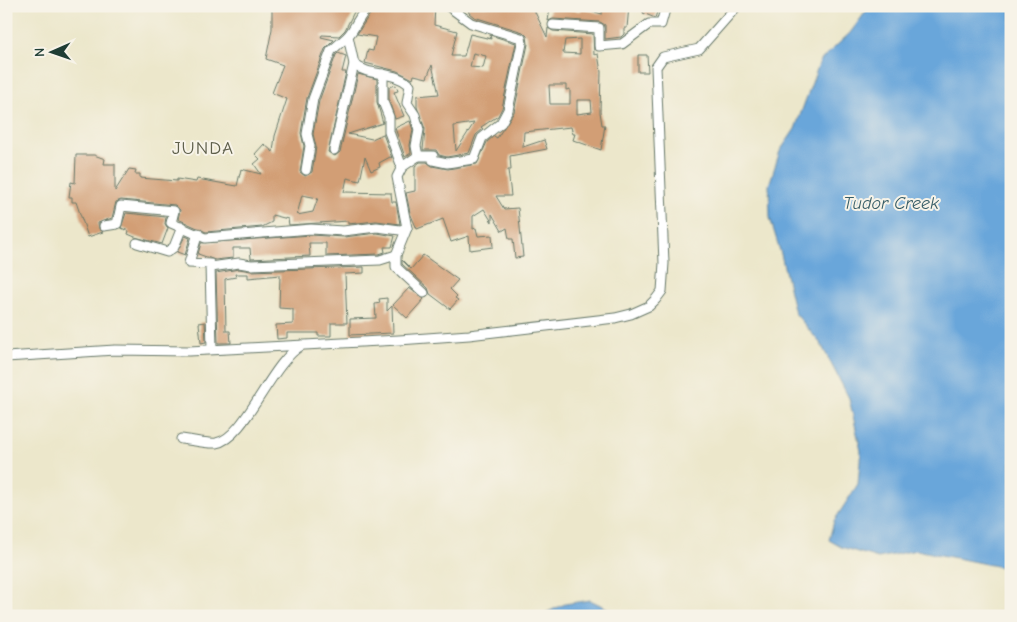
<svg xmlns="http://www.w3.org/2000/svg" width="1017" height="622" font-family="'Comic Neue',sans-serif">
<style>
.water{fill:#69a6da;stroke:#447287}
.building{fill:#d29e75;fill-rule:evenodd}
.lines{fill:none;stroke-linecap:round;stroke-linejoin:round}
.minor-casing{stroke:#677869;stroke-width:11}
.minor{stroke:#fff;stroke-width:9}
.labels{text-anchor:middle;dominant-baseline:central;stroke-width:4;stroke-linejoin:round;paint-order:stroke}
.water-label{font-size:18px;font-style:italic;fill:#355c66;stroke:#f7f3e8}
.quarter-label{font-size:19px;letter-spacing:1px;fill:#5e5f4b;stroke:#f7f3e8}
</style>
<rect width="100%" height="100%" fill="#f7f3e8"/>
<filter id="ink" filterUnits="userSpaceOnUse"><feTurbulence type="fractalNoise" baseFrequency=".02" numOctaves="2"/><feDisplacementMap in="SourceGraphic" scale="10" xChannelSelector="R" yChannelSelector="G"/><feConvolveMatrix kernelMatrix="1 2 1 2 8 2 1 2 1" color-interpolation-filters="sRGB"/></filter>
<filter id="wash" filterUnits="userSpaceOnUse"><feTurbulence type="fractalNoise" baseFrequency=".0096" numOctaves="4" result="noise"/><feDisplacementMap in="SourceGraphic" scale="20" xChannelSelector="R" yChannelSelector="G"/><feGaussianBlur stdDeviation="1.12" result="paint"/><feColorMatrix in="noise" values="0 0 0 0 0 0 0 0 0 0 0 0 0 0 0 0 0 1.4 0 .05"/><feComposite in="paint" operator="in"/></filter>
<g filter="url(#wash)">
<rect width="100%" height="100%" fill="#ece7cb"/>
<g class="water">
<path d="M 870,6 L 1011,6 L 1011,569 L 916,550 L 878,558 L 841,547 L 829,540 L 834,521 L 858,484 L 861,451 L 849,398 L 821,344 L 795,313 L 781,254 L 770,218 L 769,185 L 780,151 L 795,129 L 820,61 L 850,33 Z"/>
<path d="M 590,600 L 623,616 L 539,616 L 565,604 Z"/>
</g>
<g id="blocks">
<g class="building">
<path d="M 272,6 L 357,6 L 345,30 L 339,36 L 322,35 L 321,37 L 334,40 L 325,49 L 307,98 L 301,133 L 304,146 L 300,172 L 305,176 L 312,172 L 316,147 L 313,134 L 319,101 L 336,55 L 338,53 L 346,56 L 342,72 L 346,72 L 328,152 L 335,156 L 340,152 L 358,74 L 377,79 L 377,102 L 383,123 L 348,134 L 372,139 L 383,134 L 392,158 L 390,157 L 379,163 L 380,167 L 371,171 L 365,157 L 360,181 L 347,178 L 344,192 L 391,193 L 392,202 L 396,202 L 400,224 L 376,221 L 348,224 L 348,221 L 289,225 L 288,219 L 272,215 L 272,222 L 262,227 L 206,232 L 178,219 L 180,210 L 175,205 L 121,200 L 116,202 L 112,218 L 98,223 L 99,229 L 103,232 L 88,237 L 76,202 L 72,202 L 72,197 L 69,197 L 71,182 L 75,183 L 76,155 L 94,155 L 105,159 L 104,164 L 115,164 L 115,191 L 129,169 L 136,170 L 135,174 L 140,174 L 140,178 L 177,181 L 177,179 L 196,182 L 197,179 L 237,186 L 241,169 L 261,174 L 254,164 L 260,159 L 255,154 L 264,144 L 273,152 L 275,136 L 287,99 L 272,93 L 283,65 L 266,59 L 272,29 ZM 302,195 L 318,198 L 313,212 L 297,215 Z"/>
<path d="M 380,6 L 435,6 L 434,25 L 457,31 L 451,56 L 464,56 L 470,34 L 491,39 L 490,35 L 516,43 L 502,108 L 498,116 L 481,127 L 483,129 L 476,135 L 469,153 L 447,157 L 439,155 L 436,150 L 423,150 L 425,129 L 417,107 L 417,96 L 439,94 L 432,65 L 427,78 L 414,75 L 413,79 L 397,71 L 365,63 L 368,50 L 373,51 L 376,37 L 357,34 L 368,17 L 374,10 L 380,10 ZM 473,53 L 486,56 L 483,68 L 470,67 ZM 474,123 L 456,151 L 454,126 Z"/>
<path d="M 468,6 L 532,6 L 547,37 L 548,28 L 553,31 L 593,34 L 594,55 L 598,54 L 601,72 L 600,112 L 602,125 L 605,125 L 601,150 L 573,140 L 575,134 L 573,134 L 571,127 L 524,132 L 523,147 L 544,140 L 547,149 L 510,156 L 511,170 L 508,170 L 511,196 L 496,196 L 504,209 L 518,208 L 523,257 L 515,258 L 513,239 L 509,239 L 507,228 L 502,231 L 492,214 L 492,222 L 484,209 L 473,216 L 473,229 L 476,228 L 478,236 L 492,235 L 493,247 L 470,250 L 469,236 L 451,242 L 443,219 L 417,229 L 410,213 L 406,193 L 415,191 L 415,166 L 420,162 L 427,162 L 432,166 L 448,169 L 477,164 L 487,142 L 494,136 L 497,138 L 514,112 L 528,44 L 527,36 L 523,32 L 474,17 L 469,13 ZM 580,39 L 580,54 L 563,53 L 565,40 ZM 549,85 L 566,85 L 566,90 L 570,89 L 570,104 L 550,104 ZM 577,100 L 591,100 L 592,112 L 577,114 Z"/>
<path d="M 603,6 L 629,6 L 627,28 L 624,28 L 624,34 L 621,37 L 605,39 L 605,25 L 600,22 L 553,19 L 548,21 L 550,8 L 581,11 L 581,8 L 602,14 Z"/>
<path d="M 645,6 L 659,6 L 655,18 L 643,13 Z"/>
<path d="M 638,55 L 647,55 L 648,72 L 638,72 Z"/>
<path d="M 396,85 L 398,91 L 394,92 L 404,116 L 395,119 L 389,101 L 389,87 Z"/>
<path d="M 410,121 L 413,130 L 410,145 L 411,153 L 405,157 L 395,128 Z"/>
<path d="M 126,213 L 166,217 L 165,224 L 168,228 L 162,244 L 135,237 L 128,234 L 129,231 L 121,228 Z"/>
<path d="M 377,233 L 395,236 L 392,247 L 384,247 L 385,252 L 379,254 L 326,256 L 326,243 L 309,243 L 310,256 L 251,259 L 250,248 L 233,248 L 233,258 L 215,260 L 198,254 L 201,243 L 311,235 L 344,237 Z"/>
<path d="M 185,236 L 190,238 L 185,255 L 177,252 Z"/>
<path d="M 423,255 L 458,280 L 450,289 L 457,296 L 455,298 L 458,300 L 450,309 L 430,294 L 428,288 L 402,264 L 402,260 L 411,269 Z"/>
<path d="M 364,267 L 364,273 L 345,274 L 347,323 L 331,323 L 331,336 L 318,336 L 318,333 L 287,333 L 287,338 L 277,339 L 276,325 L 293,324 L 293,309 L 279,308 L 280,275 L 248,278 L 248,274 L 235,274 L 236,277 L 225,279 L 226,331 L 230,331 L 231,343 L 218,343 L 216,273 L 239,269 L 251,271 Z"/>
<path d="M 409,288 L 424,299 L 407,318 L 393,305 Z"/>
<path d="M 387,298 L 387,311 L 392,306 L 393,333 L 350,335 L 350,319 L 376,318 L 375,304 L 380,303 L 379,299 Z"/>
<path d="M 205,322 L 206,342 L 201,343 L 199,323 Z"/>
</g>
</g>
</g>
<g filter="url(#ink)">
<use href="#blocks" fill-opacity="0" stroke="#677869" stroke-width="1"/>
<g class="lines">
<defs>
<g id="minor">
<path d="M 553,25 L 599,28 L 599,46 L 622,44 L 649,24 L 661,24 L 666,6"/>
<path d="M 354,64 C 370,78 391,69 410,85 L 407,103 L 415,115 L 419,130 L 416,146 L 418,156 L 402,167 L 397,177 L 407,228 L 396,255 L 396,267 L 424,293"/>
<path d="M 383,74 L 383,102 L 389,117 L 389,132 L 402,167"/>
<path d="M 334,150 L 354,64 L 348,36 C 357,26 359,14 370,6"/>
<path d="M 418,156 L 433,156 L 433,160 L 447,163 L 474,159 L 482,138 L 501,123 L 508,110 L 522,43 L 521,38 L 471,23 L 448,6"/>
<path d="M 306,170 L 310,146 L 307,134 L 313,99 L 331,51 L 348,36"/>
<path d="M 104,226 L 117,224 L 121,206 L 174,211 L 171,223 L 205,238 L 311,229 L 343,231 L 377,227 L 400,230 L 407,228"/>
<path d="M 198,233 L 189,263 L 210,264 L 212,349"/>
<path d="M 137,243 L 167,252 L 174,247 L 182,227"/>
<path d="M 211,267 L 239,263 L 251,265 L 380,260 L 396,255"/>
<path d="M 6,357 L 115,350 L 189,351 L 399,340 L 469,335 L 615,318 L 631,314 L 649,306 L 656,299 L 662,291 L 664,263 L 656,67 L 663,57 L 699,49 L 737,6"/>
<path d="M 181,439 C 192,440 206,444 216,443 C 245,439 271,362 302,345"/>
</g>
</defs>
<use href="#minor" class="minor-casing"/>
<use href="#minor" class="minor"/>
</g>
</g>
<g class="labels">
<g class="water-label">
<text x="891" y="203">Tudor Creek</text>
</g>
<g class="quarter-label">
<text x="203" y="148">JUNDA</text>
</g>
</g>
<rect width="1017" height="622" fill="none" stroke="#f7f3e8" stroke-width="25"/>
<g transform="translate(52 52) rotate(268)" stroke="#f7f3e8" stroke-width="4" paint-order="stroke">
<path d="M0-4L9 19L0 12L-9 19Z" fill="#1f3d34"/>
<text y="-8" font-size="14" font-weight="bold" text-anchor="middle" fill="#1f3d34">N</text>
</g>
</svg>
